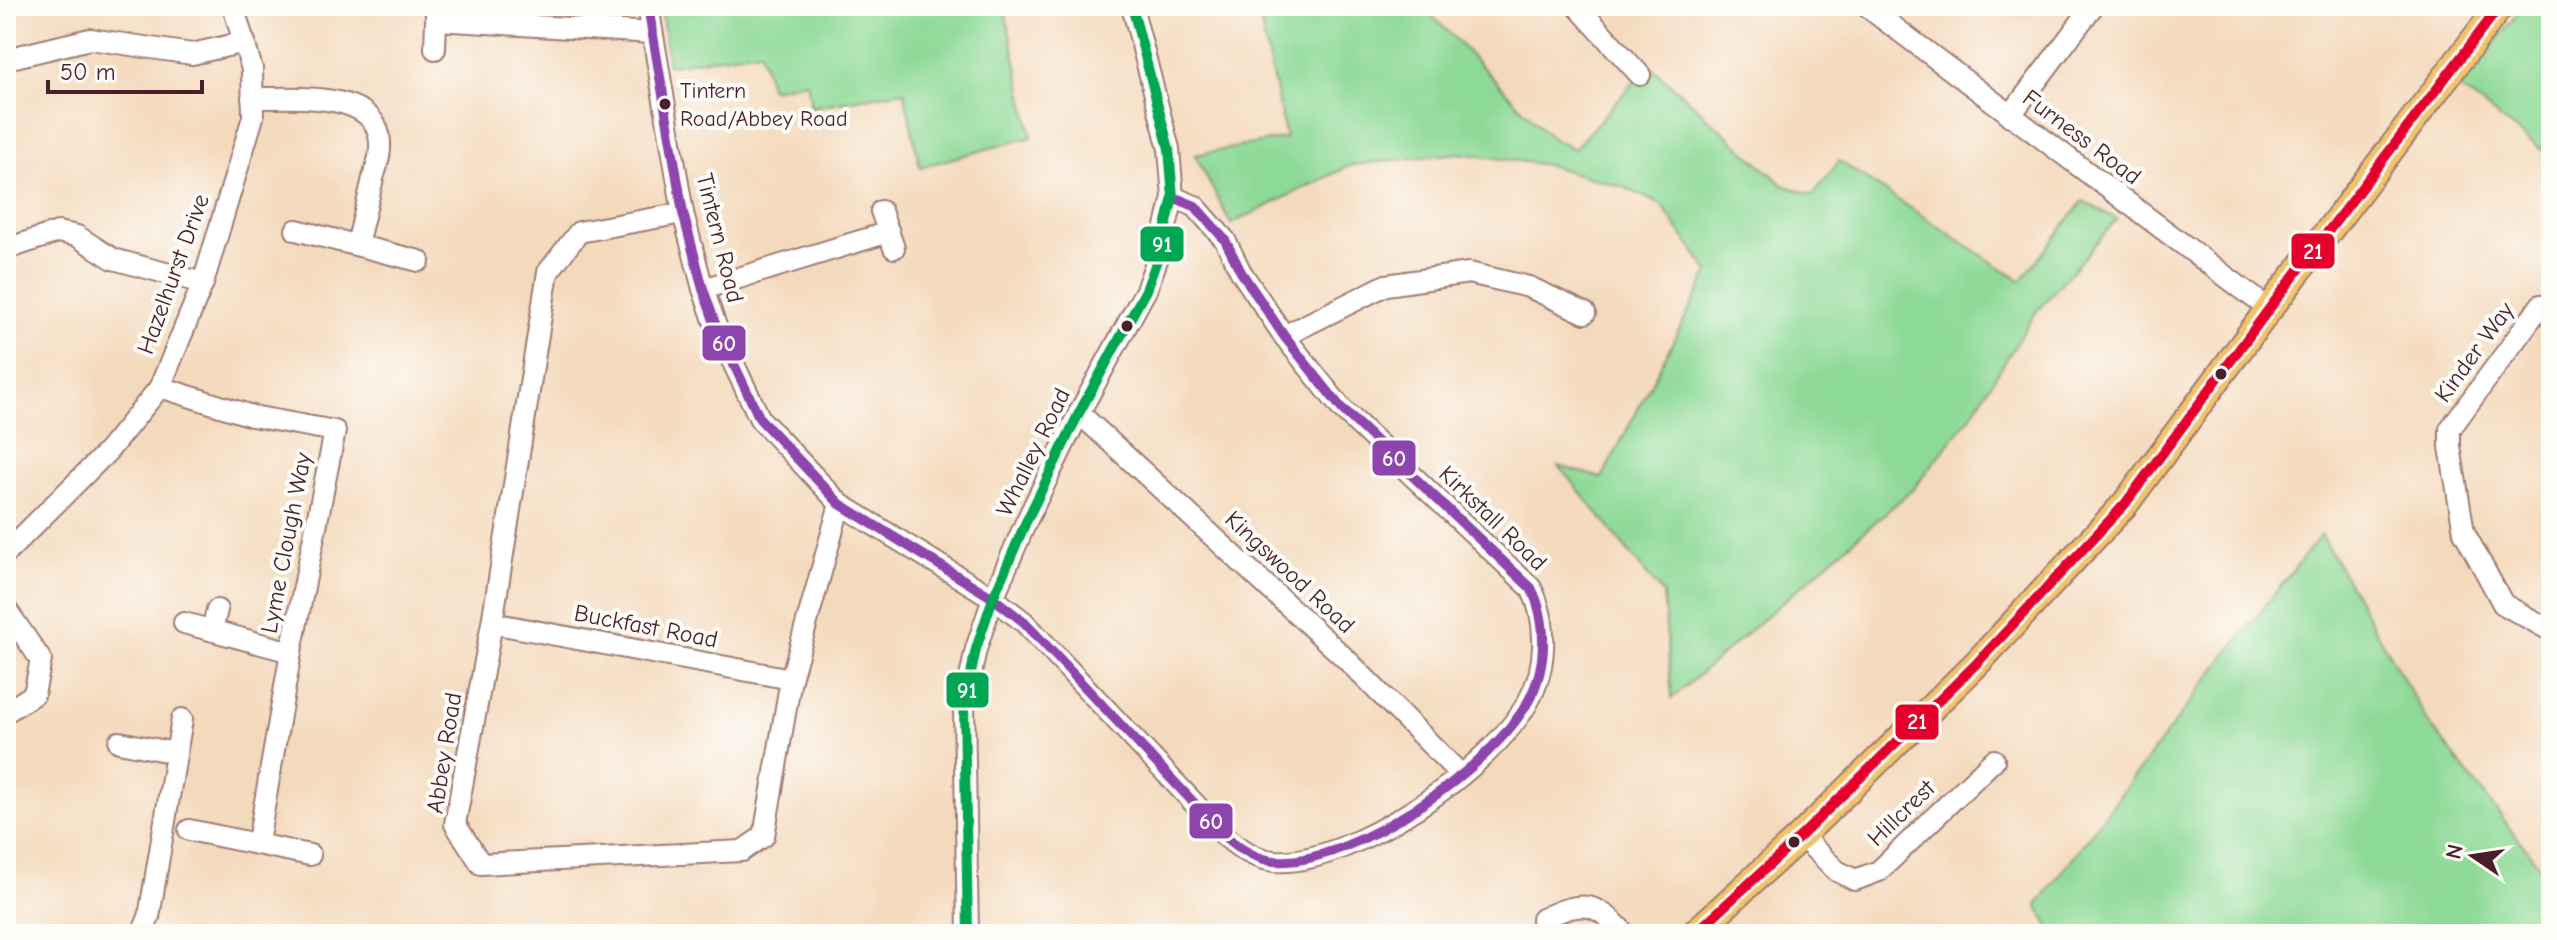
<svg xmlns="http://www.w3.org/2000/svg" width="2557" height="940" font-family="'Comic Neue',sans-serif">
<style>
.green{fill:#8dd996;stroke:#6c7c60;stroke-width:2}
.lines{fill:none;stroke-linecap:round;stroke-linejoin:round}
.minor-casing{stroke:#9f7c74;stroke-width:24}
.major-casing{stroke:#9f7c74;stroke-width:30}
.minor{stroke:#fff;stroke-width:20}
.major{stroke:#f2c36a;stroke-width:26}
.bus-1-casing{stroke:#fdfcf7;stroke-width:16}
.bus-2-casing{stroke:#fdfcf7;stroke-width:16}
.bus-3-casing{stroke:#fdfcf7;stroke-width:16}
.bus-1{stroke:#e4002b;stroke-width:10}
.bus-2{stroke:#8e44ad;stroke-width:10}
.bus-3{stroke:#00a651;stroke-width:10}
.bus-dot{fill:#4a1f2b;stroke:#fdfcf7;stroke-width:3}
.labels{text-anchor:middle;dominant-baseline:central;stroke-width:8;stroke-linejoin:round;paint-order:stroke}
.bus-label{font-size:22px;fill:#4a1f2b;stroke:#fdfcf7;text-anchor:start}
.street-label{font-size:24px;fill:#4a1f2b;stroke:#fdfcf7}
.line-badge{stroke:#fdfcf7;stroke-width:3}
.badge-label{font-size:22px;text-anchor:middle;font-weight:bold;fill:#fff}
</style>
<rect width="100%" height="100%" fill="#fdfcf7"/>
<filter id="ink" filterUnits="userSpaceOnUse"><feTurbulence type="fractalNoise" baseFrequency=".0125" numOctaves="2"/><feDisplacementMap in="SourceGraphic" scale="16" xChannelSelector="R" yChannelSelector="G"/><feConvolveMatrix kernelMatrix="1 2 1 2 8 2 1 2 1" color-interpolation-filters="sRGB"/></filter>
<filter id="wash" filterUnits="userSpaceOnUse"><feTurbulence type="fractalNoise" baseFrequency=".006" numOctaves="4" result="noise"/><feDisplacementMap in="SourceGraphic" scale="32" xChannelSelector="R" yChannelSelector="G"/><feGaussianBlur stdDeviation="1.8" result="paint"/><feColorMatrix in="noise" values="0 0 0 0 0 0 0 0 0 0 0 0 0 0 0 0 0 1.4 0 .05"/><feComposite in="paint" operator="in"/></filter>
<g filter="url(#wash)">
<rect width="100%" height="100%" fill="#f4dabd"/>
<g class="green">
<path d="M 661,6 L 1004,6 L 1032,137 L 920,167 L 904,91 L 811,107 L 807,82 L 771,89 L 760,51 L 668,65 Z"/>
<path d="M 1257,6 L 1423,6 L 1551,138 L 1574,149 L 1649,65 L 1783,185 L 1813,195 L 1839,161 L 2021,281 L 2083,201 L 2117,219 L 2036,312 L 1970,417 L 1913,489 L 1672,698 L 1663,594 L 1559,466 L 1602,478 L 1709,272 L 1661,205 L 1626,188 L 1547,165 L 1459,153 L 1351,165 L 1231,224 L 1195,155 L 1286,138 Z"/>
<path d="M 2523,6 L 2551,6 L 2551,157 L 2460,88 Z"/>
<path d="M 2321,535 L 2428,722 L 2551,881 L 2551,934 L 2053,934 L 2037,905 L 2223,659 Z"/>
</g>
</g>
<g filter="url(#ink)">
<g class="lines">
<defs>
<g id="minor">
<path d="M 436,6 L 436,20 L 652,33"/>
<path d="M 648,6 L 683,213 L 703,289 L 717,329 L 760,419 L 840,504 L 993,598 L 1024,622 L 1226,837 C 1240,849 1255,859 1274,861 C 1352,867 1494,766 1529,700 C 1547,667 1548,621 1531,588 L 1342,409 L 1284,336 L 1241,272 L 1225,240 L 1195,206 L 1173,197"/>
<path d="M 1577,6 L 1640,75"/>
<path d="M 1866,6 L 2269,309"/>
<path d="M 435,49 L 436,20"/>
<path d="M 6,56 L 15,57 L 90,39 L 192,54 L 245,42"/>
<path d="M 252,98 C 293,99 383,88 380,148 C 380,158 376,169 373,178 C 368,201 362,223 357,245"/>
<path d="M 2010,116 L 2093,6"/>
<path d="M 881,211 L 894,248"/>
<path d="M 683,213 L 579,232 L 548,272 L 492,623 L 455,824 L 481,864 L 742,851 L 764,836 L 791,679 L 840,504"/>
<path d="M 296,230 L 419,261"/>
<path d="M 6,249 L 58,232 L 77,236 L 113,259 L 203,283"/>
<path d="M 703,289 L 889,232"/>
<path d="M 2551,305 L 2541,305 L 2450,429 L 2450,447 L 2464,532 L 2503,604 L 2546,628 L 2551,626"/>
<path d="M 1284,336 L 1386,285 L 1469,273 L 1529,287 L 1585,313"/>
<path d="M 160,387 L 252,416 L 335,431 L 291,652 L 258,842"/>
<path d="M 1079,413 L 1346,659 L 1461,775"/>
<path d="M 6,553 L 108,451 L 160,387 L 203,283 L 253,117 L 252,69 L 233,6"/>
<path d="M 6,609 L 41,660 L 34,694 L 8,711"/>
<path d="M 184,623 L 291,652"/>
<path d="M 492,623 L 791,679"/>
<path d="M 212,630 L 217,610"/>
<path d="M 119,742 L 176,753"/>
<path d="M 189,830 L 310,855"/>
<path d="M 1801,836 L 1837,871 L 1855,880 L 1879,871 L 1994,760"/>
<path d="M 1542,919 C 1582,900 1596,901 1625,934"/>
<path d="M 142,934 L 149,917 L 182,719"/>
<path d="M 968,934 L 964,707 L 976,649 L 993,598 L 1026,522 L 1079,413 L 1146,290 L 1160,252 L 1173,197 L 1169,149 L 1132,6"/>
</g>
<path id="major" d="M 1694,934 L 1801,836 L 1976,664 L 2125,504 L 2269,309 L 2500,6"/>
</defs>
<use href="#minor" class="minor-casing"/>
<use href="#major" class="major-casing"/>
<use href="#minor" class="minor"/>
<use href="#major" class="major"/>
<defs>
<path id="bus-1" d="M 1694,934 L 1801,836 L 1976,664 L 2125,504 L 2269,309 L 2500,6"/>
<path id="bus-2" d="M 648,6 L 683,213 L 703,289 L 717,329 L 760,419 L 840,504 L 993,598 L 1024,622 L 1226,837 C 1240,849 1255,859 1274,861 C 1352,867 1494,766 1529,700 C 1547,667 1548,621 1531,588 L 1342,409 L 1284,336 L 1241,272 L 1225,240 L 1195,206 L 1173,197"/>
<path id="bus-3" d="M 968,934 L 964,707 L 976,649 L 993,598 L 1026,522 L 1079,413 L 1146,290 L 1160,252 L 1173,197 L 1169,149 L 1132,6"/>
</defs>
<use href="#bus-1" class="bus-1-casing"/>
<use href="#bus-2" class="bus-2-casing"/>
<use href="#bus-3" class="bus-3-casing"/>
<use href="#bus-1" class="bus-1"/>
<use href="#bus-2" class="bus-2"/>
<use href="#bus-3" class="bus-3"/>
</g>
</g>
<g class="bus-dot">
<circle cx="665" cy="104" r="7"/>
<circle cx="1127" cy="326" r="7"/>
<circle cx="2221" cy="374" r="7"/>
<circle cx="1794" cy="842" r="7"/>
</g>
<g class="labels">
<g class="bus-label">
<text x="680" y="91">Tintern<tspan x="680" dy="28">Road/Abbey Road</tspan></text>
</g>
<g class="street-label">
<text transform="translate(2082 137) rotate(37)">Furness Road</text>
<text transform="translate(720 238) rotate(76)">Tintern Road</text>
<text transform="translate(173 274) rotate(-70)">Hazelhurst Drive</text>
<text transform="translate(2474 352) rotate(-54)">Kinder Way</text>
<text transform="translate(1033 452) rotate(-64)">Whalley Road</text>
<text transform="translate(1493 518) rotate(44)">Kirkstall Road</text>
<text transform="translate(286 543) rotate(-79)">Lyme Clough Way</text>
<text transform="translate(1290 572) rotate(43)">Kingswood Road</text>
<text transform="translate(646 626) rotate(11)">Buckfast Road</text>
<text transform="translate(444 753) rotate(-81)">Abbey Road</text>
<text transform="translate(1901 813) rotate(-44)">Hillcrest</text>
</g>
</g>
<g class="line-badge">
<rect x="1139" y="225" width="46" height="38" rx="8" fill="#00a651"/>
<rect x="2290" y="232" width="46" height="38" rx="8" fill="#e4002b"/>
<rect x="701" y="324" width="46" height="38" rx="8" fill="#8e44ad"/>
<rect x="1371" y="439" width="46" height="38" rx="8" fill="#8e44ad"/>
<rect x="945" y="671" width="45" height="38" rx="8" fill="#00a651"/>
<rect x="1894" y="703" width="46" height="38" rx="8" fill="#e4002b"/>
<rect x="1188" y="802" width="46" height="38" rx="8" fill="#8e44ad"/>
</g>
<g class="badge-label">
<text x="1162" y="252">91</text>
<text x="2313" y="259">21</text>
<text x="724" y="351">60</text>
<text x="1394" y="466">60</text>
<text x="967" y="698">91</text>
<text x="1917" y="729">21</text>
<text x="1211" y="829">60</text>
</g>
<rect width="2557" height="940" fill="none" stroke="#fdfcf7" stroke-width="32"/>
<g transform="translate(2473 856) rotate(283)" stroke="#fdfcf7" stroke-width="6" paint-order="stroke">
<path d="M0-6L14 30L0 20L-14 30Z" fill="#4a1f2b"/>
<text y="-12" font-size="22" font-weight="bold" text-anchor="middle" fill="#4a1f2b">N</text>
</g>
<path d="M48 80v12h154v-12" fill="none" stroke="#4a1f2b" stroke-width="4"/>
<text x="60" y="80" font-size="24" fill="#4a1f2b" stroke="#fdfcf7" stroke-width="6" paint-order="stroke">50 m</text>
</svg>
